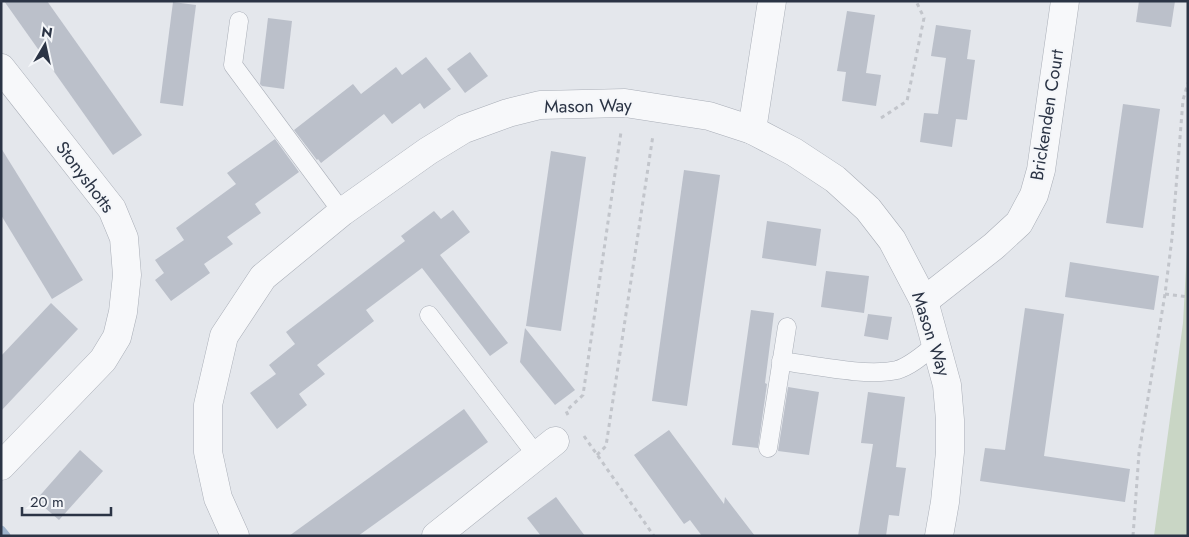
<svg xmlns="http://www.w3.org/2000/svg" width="1189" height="537" font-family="Jost,sans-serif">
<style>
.green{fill:#c9d6c5}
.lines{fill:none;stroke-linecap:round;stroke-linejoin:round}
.stream{stroke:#9fb4cc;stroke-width:9}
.building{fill:#bbc0ca}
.service-casing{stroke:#a9aeb7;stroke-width:19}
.minor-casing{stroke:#a9aeb7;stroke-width:29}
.path{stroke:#c2c5cb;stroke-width:3;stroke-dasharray:4 4;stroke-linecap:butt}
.service{stroke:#f7f8fa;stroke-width:18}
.minor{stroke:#f7f8fa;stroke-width:28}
.labels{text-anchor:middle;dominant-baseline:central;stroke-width:4;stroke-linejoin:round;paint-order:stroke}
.street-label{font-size:18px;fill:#2b3445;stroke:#f4f6f9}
</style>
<rect width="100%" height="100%" fill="#e4e7ec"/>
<path class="green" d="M 1188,232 L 1188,536 L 1154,536 L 1183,323 Z"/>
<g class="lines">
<path class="stream" d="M 1,530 L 6,536"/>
</g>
<g class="building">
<path d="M 4,1 L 47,1 L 142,135 L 113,155 Z"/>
<path d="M 1139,1 L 1175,1 L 1171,27 L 1136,22 Z"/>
<path d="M 173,2 L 196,5 L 183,106 L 160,103 Z"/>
<path d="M 847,11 L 875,15 L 866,73 L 881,75 L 876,106 L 842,101 L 846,72 L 837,71 Z"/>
<path d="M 268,18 L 292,21 L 284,89 L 262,86 L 260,84 Z"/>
<path d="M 936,25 L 971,30 L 967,59 L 975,60 L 967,120 L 956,119 L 952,147 L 920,142 L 924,113 L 938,114 L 946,58 L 931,56 Z"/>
<path d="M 470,52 L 488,76 L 465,93 L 447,69 Z"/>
<path d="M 426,57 L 451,89 L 424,109 L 420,103 L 392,124 L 384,114 L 321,163 L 318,159 L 317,160 L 294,130 L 353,84 L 361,94 L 396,67 L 402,75 Z"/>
<path d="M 1123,104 L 1160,109 L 1143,228 L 1106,223 Z"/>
<path d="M 275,139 L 299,172 L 255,204 L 261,213 L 227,237 L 233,244 L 204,264 L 210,273 L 171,301 L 155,280 L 164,273 L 155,260 L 184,240 L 176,228 L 236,184 L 227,173 Z"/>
<path d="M 1,148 L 83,280 L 52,299 L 1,215 Z"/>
<path d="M 551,151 L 586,157 L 561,331 L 526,326 Z"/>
<path d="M 684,170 L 720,175 L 687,406 L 652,401 Z"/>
<path d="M 453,210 L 470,232 L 440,255 L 508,343 L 490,356 L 422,268 L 366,310 L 374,321 L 317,365 L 325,374 L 299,394 L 307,405 L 277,429 L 250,393 L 276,374 L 269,365 L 295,344 L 286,332 L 405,241 L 401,236 L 434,211 L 441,219 Z"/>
<path d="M 767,221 L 821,229 L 816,266 L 762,258 Z"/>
<path d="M 1070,262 L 1159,276 L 1154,310 L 1065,297 Z"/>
<path d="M 826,271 L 869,276 L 864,313 L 821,307 Z"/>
<path d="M 51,303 L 78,329 L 1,411 L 1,356 Z"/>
<path d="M 1025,308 L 1064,314 L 1044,456 L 1130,469 L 1125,502 L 980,481 L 985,448 L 1005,450 Z"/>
<path d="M 751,310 L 774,313 L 765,383 L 767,384 L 758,448 L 732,445 Z"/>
<path d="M 868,314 L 892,317 L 888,340 L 864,336 Z"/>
<path d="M 525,328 L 575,390 L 555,405 L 520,362 Z"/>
<path d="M 788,387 L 819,392 L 809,455 L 778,451 Z"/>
<path d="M 868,392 L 905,397 L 896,467 L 906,468 L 899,516 L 889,515 L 886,536 L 858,536 L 873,444 L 861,443 Z"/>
<path d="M 464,409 L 488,442 L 404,503 L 358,536 L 289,536 Z"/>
<path d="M 669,430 L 724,504 L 725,497 L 755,536 L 702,536 L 690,520 L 684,524 L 634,455 Z"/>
<path d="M 80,450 L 103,471 L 59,520 L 36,500 Z"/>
<path d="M 556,497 L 585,536 L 541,536 L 527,518 Z"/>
</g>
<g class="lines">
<defs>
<g id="service">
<path d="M 239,21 L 233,65 L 342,212"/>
<path d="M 429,315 L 537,456"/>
<path d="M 781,361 C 813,365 866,377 897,370 C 911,366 924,354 935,345"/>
<path d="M 768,448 L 787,327"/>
</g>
<g id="minor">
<path d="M 1,68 L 112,209 L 124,238 L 127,275 L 123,312 L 117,337 L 103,360 L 1,466"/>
<path d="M 752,130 L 772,1"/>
<path d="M 924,301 L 994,246 L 1019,223 L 1034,195 L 1041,170 L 1065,1"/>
<path d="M 235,536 L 218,498 L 208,452 L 208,405 L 224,336 L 263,277 L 342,212 L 428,151 L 464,129 L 508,113 L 540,105 L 625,103 L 709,116 L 752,130 L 794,152 L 835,179 L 868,209 L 892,240 L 924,301 L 947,385 L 950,420 L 950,452 L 945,502 L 939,536"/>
<path d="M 436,536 L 555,441"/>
</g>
</defs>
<use href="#service" class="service-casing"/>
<use href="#minor" class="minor-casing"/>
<g class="path">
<path d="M 881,118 L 907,101 L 924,18 L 916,1"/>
<path d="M 1165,294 L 1188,297"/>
<path d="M 568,415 L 566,411 L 583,395 L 621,132"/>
<path d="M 584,436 L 654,536"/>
<path d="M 597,455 L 606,446 L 653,135"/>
<path d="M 1133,536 L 1139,453 L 1165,294 L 1172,238 L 1183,100 L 1188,83"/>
</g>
<use href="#service" class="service"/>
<use href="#minor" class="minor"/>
</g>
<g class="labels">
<g class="street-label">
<text transform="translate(588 106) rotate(-1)">Mason Way</text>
<text transform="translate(1047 115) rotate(-81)">Brickenden Court</text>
<text transform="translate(85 177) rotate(53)">Stonyshotts</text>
<text transform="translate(931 334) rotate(72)">Mason Way</text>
</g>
</g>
<rect width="1189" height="537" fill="none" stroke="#2b3445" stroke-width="5"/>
<g transform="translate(45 45) rotate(9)" stroke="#f4f6f9" stroke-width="4" paint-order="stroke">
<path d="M0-4L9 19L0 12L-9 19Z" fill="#2b3445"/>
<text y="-8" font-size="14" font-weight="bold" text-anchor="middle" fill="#2b3445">N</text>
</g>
<path d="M22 507v8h89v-8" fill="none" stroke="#2b3445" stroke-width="2.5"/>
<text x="30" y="507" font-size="15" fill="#2b3445" stroke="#f4f6f9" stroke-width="4" paint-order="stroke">20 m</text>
</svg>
